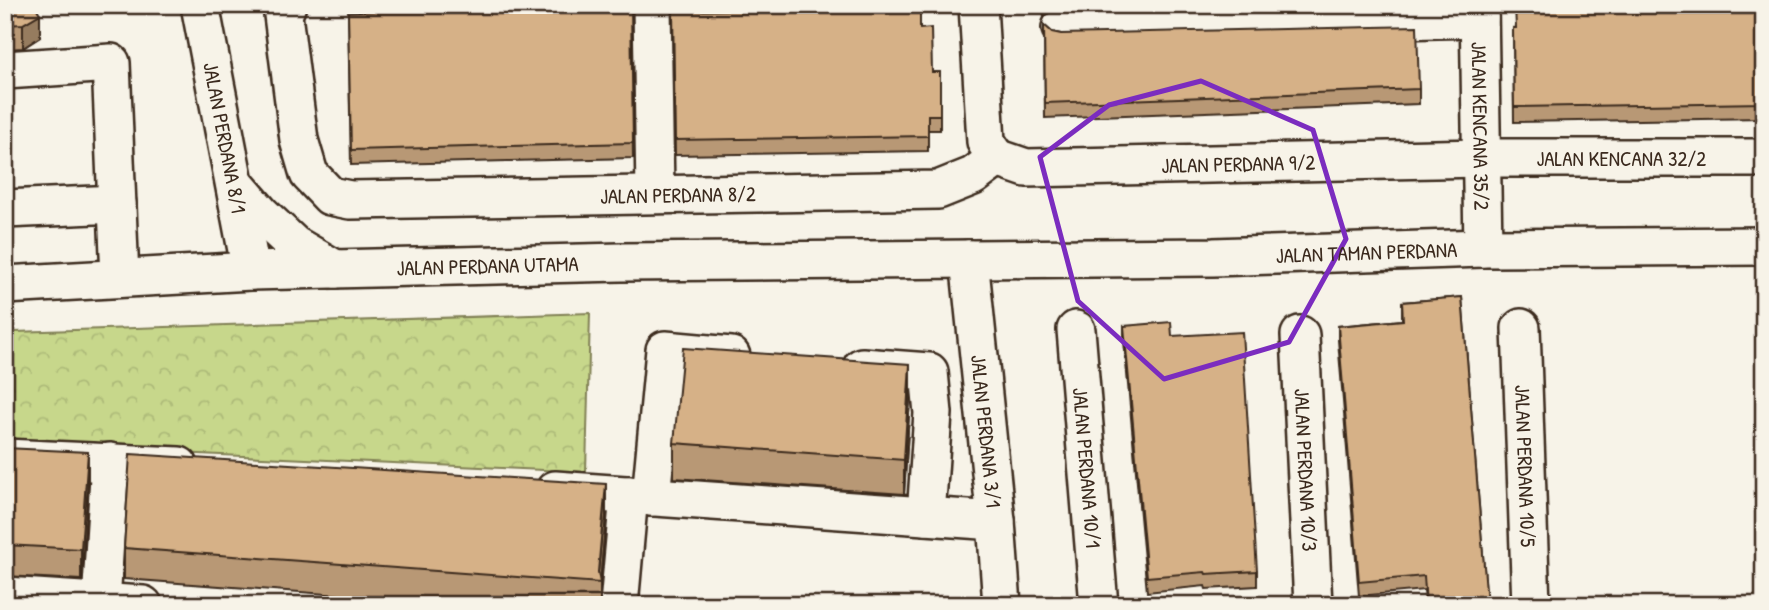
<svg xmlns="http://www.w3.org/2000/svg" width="1769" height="610" font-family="'Patrick Hand',sans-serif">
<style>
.forest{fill:url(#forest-crowns);stroke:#818054;stroke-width:2}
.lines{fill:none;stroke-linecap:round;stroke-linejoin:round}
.minor-casing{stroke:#3b2a1e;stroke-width:42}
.minor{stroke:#f7f3e8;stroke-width:37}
.wall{fill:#b89874;stroke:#3b2a1e;stroke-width:2}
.shaded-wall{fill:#967c5e;stroke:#3b2a1e;stroke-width:2}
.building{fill:#d6b187;stroke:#3b2a1e;stroke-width:2}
.marked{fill:none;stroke:#7b2cbf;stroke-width:5;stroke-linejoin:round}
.labels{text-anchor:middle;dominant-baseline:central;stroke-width:6;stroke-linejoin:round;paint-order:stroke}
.street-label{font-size:21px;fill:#3b2a1e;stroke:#f7f3e8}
</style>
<defs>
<pattern id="forest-crowns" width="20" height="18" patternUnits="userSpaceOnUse" patternTransform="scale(1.75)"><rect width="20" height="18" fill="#c7d78b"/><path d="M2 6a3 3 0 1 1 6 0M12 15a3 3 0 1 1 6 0" fill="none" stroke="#acb978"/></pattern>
</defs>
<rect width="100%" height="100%" fill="#f7f3e8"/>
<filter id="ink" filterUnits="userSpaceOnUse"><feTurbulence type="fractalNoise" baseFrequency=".0143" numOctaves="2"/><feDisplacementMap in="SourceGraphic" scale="14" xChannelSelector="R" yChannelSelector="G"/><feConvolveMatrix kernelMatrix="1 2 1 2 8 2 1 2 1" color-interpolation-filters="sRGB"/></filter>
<g filter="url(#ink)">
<path class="forest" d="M 590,313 L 586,472 L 5,445 L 5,335 L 14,332 Z"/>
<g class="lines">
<defs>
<g id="minor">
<path id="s1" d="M 200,5 L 251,271"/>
<path id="s2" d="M 287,5 L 283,15 L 299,140 L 309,174 L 330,196 L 350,200 L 938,190 L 973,176 L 997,158"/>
<path d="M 652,5 L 655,194"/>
<path d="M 978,5 L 986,142 L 997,158"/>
<path id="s3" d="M 1479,5 L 1483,248"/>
<path d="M 1061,28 L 1479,18"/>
<path d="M 5,70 L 111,63 L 120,278"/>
<path id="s4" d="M 997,158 L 1026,168 L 1481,158 L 1764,158"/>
<path d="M 235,184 L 261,214 L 294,245 L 335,269"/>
<path d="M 5,209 L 117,204"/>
<path id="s5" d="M 969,259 L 996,521 L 1002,605"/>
<path id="s6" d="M 5,285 L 251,271 L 621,262 L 1213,257 L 1483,248 L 1764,246"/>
<path id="s7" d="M 1521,328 L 1531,605"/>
<path id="s8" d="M 1076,330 L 1099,605"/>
<path id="s9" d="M 1300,335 L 1313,605"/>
<path d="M 862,367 L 929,372 L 933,413 L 926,516"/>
<path d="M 5,458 L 179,466"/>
<path d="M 555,490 L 996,521"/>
<path d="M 651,497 L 665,350 L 731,356"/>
<path d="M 5,596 L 143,605"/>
<path d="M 101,602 L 110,462"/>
<path d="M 619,605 L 629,495"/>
</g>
</defs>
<use href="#minor" class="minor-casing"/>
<use href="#minor" class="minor"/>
</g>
<g class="wall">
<path d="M 5,5 L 40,37 L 23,48 L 5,49 Z"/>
<path d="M 631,5 L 633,158 L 351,165 L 348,12 Z"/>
<path d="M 1043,5 L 1134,5 L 1060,7 L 1051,10 L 1044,17 Z"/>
<path d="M 1764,5 L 1764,118 L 1514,122 L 1513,28 Z"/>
<path d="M 673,11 L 920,29 L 932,72 L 940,72 L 940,130 L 928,130 L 928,151 L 675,155 Z"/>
<path d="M 1044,25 L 1052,32 L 1061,34 L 1419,89 L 1419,104 L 1045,118 Z"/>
<path d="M 1462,297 L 1487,605 L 1425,605 L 1424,590 L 1359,596 L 1338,340 L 1338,326 L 1402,320 L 1402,302 Z"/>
<path d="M 1124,326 L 1172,336 L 1257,571 L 1257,586 L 1206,589 L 1205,586 L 1147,592 L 1124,341 Z"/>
<path d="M 910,398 L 904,494 L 674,478 L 674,443 Z"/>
<path d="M 5,448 L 88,483 L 81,580 L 5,576 Z"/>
<path d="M 606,515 L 600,582 L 600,605 L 475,605 L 124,579 L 124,548 Z"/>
</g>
<g class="shaded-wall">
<path d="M 1044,5 L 1060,5 L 1060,7 L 1051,10 L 1044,17 Z"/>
<path d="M 40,14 L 40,37 L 23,48 L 23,24 Z"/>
<path d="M 910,364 L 910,398 L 904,494 L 904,460 Z"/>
<path d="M 88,452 L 88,483 L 81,580 L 81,549 Z"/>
<path d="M 606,484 L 606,515 L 600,583 L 598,572 Z"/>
</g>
<g class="building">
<path d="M 5,5 L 35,5 L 40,14 L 23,24 L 5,25 Z"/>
<path d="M 583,5 L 631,5 L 633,143 L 351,150 L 348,12 Z"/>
<path d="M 1515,5 L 1764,5 L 1764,103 L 1514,107 L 1513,28 L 1516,28 Z"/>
<path d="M 920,7 L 920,29 L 931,28 L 932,72 L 940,72 L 940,115 L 928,115 L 928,136 L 675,140 L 673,11 Z"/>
<path d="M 1044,25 L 1052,32 L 1061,34 L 1417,26 L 1419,89 L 1045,103 Z"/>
<path d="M 1462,297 L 1487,603 L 1466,605 L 1426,605 L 1424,576 L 1359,582 L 1338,326 L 1403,320 L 1402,302 Z"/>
<path d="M 1171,322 L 1172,336 L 1242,332 L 1257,571 L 1206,574 L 1205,572 L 1147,577 L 1124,326 Z"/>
<path d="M 683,348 L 910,364 L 904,460 L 674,443 Z"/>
<path d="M 5,448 L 88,452 L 81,549 L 5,545 Z"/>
<path d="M 130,454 L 606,484 L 598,572 L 600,583 L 124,548 Z"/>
</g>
</g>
<path class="marked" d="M 1201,81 L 1313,130 L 1346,239 L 1289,342 L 1164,379 L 1078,301 L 1040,157 L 1109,105 Z"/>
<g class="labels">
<g class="street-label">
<text stroke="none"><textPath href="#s3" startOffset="121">JALAN KENCANA 35/2</textPath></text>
<text stroke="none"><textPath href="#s1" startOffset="135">JALAN PERDANA 8/1</textPath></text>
<text stroke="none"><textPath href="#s4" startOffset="626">JALAN KENCANA 32/2</textPath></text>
<text stroke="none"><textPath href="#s4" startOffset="243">JALAN PERDANA 9/2</textPath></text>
<text stroke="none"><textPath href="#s2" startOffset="551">JALAN PERDANA 8/2</textPath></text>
<text stroke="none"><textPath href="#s6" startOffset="1362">JALAN TAMAN PERDANA</textPath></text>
<text stroke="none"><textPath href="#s6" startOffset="483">JALAN PERDANA UTAMA</textPath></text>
<text stroke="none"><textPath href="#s5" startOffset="173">JALAN PERDANA 3/1</textPath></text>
<text stroke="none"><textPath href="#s7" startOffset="138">JALAN PERDANA 10/5</textPath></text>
<text stroke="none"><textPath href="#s8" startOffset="138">JALAN PERDANA 10/1</textPath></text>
<text stroke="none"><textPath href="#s9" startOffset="135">JALAN PERDANA 10/3</textPath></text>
</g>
</g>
<rect width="1769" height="610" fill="none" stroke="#f7f3e8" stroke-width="28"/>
<rect x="14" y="14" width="1741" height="582" fill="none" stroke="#3b2a1e" stroke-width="2.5" filter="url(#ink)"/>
</svg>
